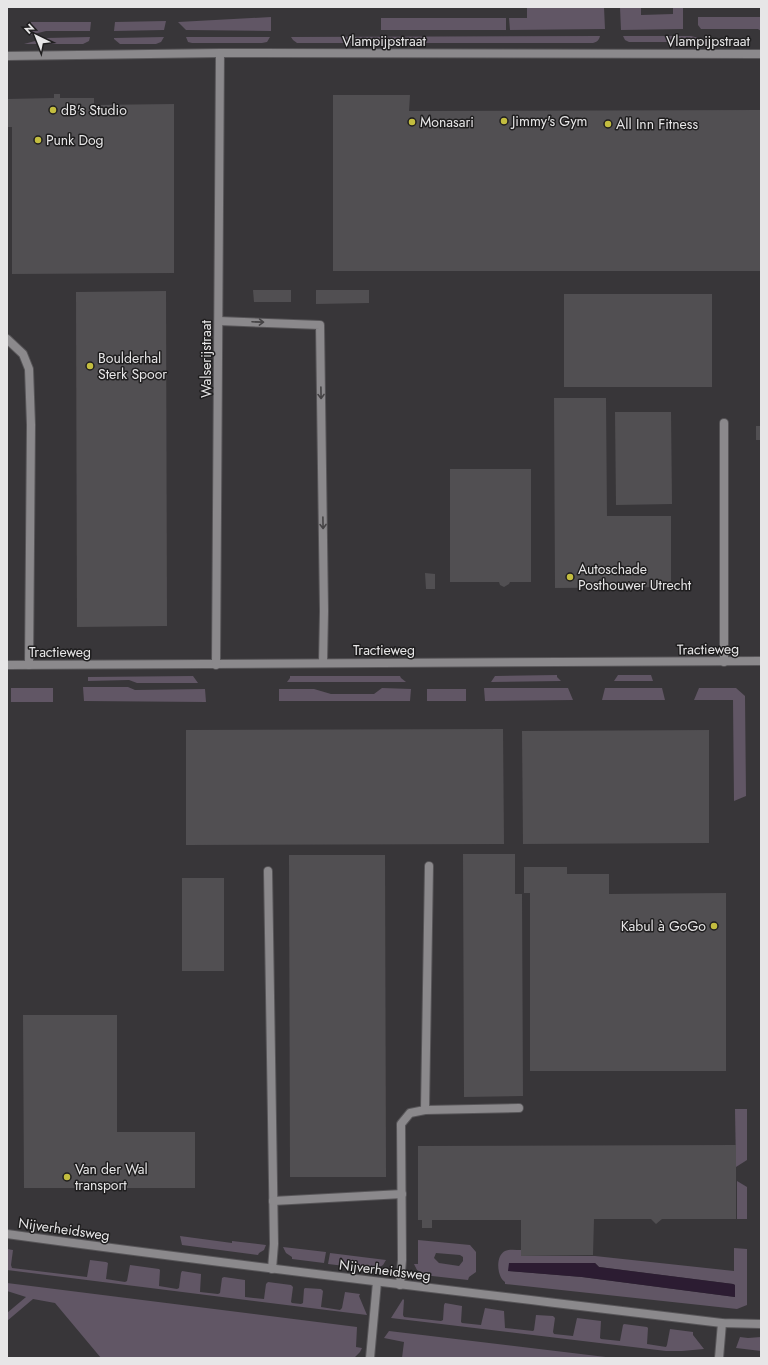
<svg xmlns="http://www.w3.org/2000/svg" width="768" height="1365" font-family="Jost,sans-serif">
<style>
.green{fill:#615665;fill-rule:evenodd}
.water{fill:#2c1c32}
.building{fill:#514f52}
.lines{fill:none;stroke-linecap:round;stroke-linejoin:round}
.lane-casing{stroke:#575558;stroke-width:10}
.street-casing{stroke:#575558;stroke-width:10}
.lane{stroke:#8b898c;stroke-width:8}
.street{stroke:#8b898c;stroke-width:8}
.oneway{stroke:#454345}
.poi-dot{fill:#c3bd3f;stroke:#1f1e1f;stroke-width:1.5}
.labels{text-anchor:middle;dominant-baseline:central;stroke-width:3;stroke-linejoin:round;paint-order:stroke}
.street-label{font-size:14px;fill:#e7e6e7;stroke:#1f1e1f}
.poi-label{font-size:14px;fill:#e7e6e7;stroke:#1f1e1f;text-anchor:start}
</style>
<rect width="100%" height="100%" fill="#383639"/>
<g class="green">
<path d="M 527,7 L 604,7 L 605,29 L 510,30 L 509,18 L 527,18 Z"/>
<path d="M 620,7 L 641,7 L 641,15 L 673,14 L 673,7 L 683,7 L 683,29 L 621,30 Z"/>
<path d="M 271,17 L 271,31 L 186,30 L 178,22 Z"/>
<path d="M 698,17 L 761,17 L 761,31 L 758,29 L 701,29 L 698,25 Z"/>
<rect x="381" y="18" width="125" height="12"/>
<path d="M 166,21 L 164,30 L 114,31 L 115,22 Z"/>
<path d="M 31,22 L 91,22 L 90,31 L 46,31 L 30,35 Z"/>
<path d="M 600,36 C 599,40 597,42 593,43 L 297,43 L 293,40 L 291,37 Z"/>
<path d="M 623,36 L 691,36 L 714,42 L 629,42 L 625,40 Z"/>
<path d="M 90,37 L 89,41 L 83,44 L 24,44 L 46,38 Z"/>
<path d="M 164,37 L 161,42 L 156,44 L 120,44 L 114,39 L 114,38 Z"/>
<path d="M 186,37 L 270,37 L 267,42 L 262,43 L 192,43 L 188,42 Z"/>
<path d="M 557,675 L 557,677 L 561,681 L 491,682 L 495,676 Z"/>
<path d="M 618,675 L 651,675 L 653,681 L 614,681 Z"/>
<path d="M 193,676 L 198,683 L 137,683 L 129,680 L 88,681 L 88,677 Z"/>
<path d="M 290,676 L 400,676 L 401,678 L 406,682 L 287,682 L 290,678 Z"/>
<path d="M 83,687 L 128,687 L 135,690 L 205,689 L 206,702 L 84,701 Z"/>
<rect x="11" y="688" width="42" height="14"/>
<path d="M 382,688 L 411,689 L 410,701 L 279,701 L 279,689 L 314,689 L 331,694 L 374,694 Z"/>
<path d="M 484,688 L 568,688 L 573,700 L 485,701 Z"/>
<path d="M 605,688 L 662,688 L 665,700 L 602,700 Z"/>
<path d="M 699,688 L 736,688 L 745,696 L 746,796 L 734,801 L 733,700 L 694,700 Z"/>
<rect x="427" y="689" width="39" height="12"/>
<path d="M 735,1109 L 747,1109 L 747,1160 L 736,1167 Z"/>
<path d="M 737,1181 L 747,1187 L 747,1219 L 737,1219 Z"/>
<path d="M 180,1236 L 232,1243 L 232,1241 L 266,1245 L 264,1250 L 259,1253 L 258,1255 L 182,1245 Z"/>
<path d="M 418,1240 L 470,1245 L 476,1252 L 476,1272 L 469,1277 L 468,1280 L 423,1275 L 423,1273 L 417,1270 L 414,1264 L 418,1264 ZM 436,1253 L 460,1255 L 463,1257 L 463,1261 L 459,1266 L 439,1263 L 434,1258 Z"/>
<path d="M 283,1247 L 326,1252 L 324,1263 L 292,1259 L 292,1257 L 286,1253 Z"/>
<path d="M 734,1248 L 747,1249 L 747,1305 L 737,1309 L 505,1284 L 505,1282 C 497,1277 495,1256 505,1251 C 509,1249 516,1250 521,1250 L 522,1256 L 595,1256 L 734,1271 ZM 509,1263 L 595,1263 L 599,1267 L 733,1284 L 735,1285 L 735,1297 L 582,1277 L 509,1271 Z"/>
<path d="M 7,1249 L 13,1250 L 11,1265 L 12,1268 L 87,1277 L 90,1260 L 106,1262 L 108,1263 L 106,1279 L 125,1282 L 127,1281 L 130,1265 L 159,1269 L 160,1270 L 159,1286 L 177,1289 L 179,1288 L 181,1273 L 182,1271 L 201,1274 L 200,1292 L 218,1294 L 220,1293 L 222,1278 L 224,1277 L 245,1280 L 245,1297 L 264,1299 L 266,1284 L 268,1282 L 291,1285 L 293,1287 L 291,1302 L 292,1303 L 301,1304 L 303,1303 L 304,1289 L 305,1288 L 321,1289 L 323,1291 L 321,1307 L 340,1310 L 342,1308 L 345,1292 L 360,1294 L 359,1296 L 367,1315 L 7,1270 Z"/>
<path d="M 330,1253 L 386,1260 L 383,1265 L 378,1268 L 378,1270 L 328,1264 Z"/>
<path d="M 7,1283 L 357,1327 L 356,1347 L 362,1348 L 360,1352 L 354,1358 L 101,1358 L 55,1303 L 33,1299 L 7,1321 L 7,1313 L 26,1297 L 7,1291 Z"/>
<path d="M 403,1299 L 404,1300 L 403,1315 L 404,1317 L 441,1321 L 443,1320 L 444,1305 L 445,1303 L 462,1306 L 461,1322 L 462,1323 L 481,1325 L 485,1308 L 504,1311 L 505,1328 L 533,1331 L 534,1330 L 536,1315 L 553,1316 L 555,1318 L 553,1332 L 554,1334 L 573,1336 L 577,1318 L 601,1321 L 600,1338 L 601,1339 L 620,1341 L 623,1325 L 624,1324 L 647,1327 L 648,1328 L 647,1344 L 666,1347 L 667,1345 L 670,1329 L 693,1332 L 693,1335 L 704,1349 L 682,1351 L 666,1351 L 391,1318 Z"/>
<path d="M 389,1331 L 614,1358 L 402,1358 L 404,1342 L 384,1338 Z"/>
<path d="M 740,1337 L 748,1338 L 761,1337 L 761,1351 L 736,1348 Z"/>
</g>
<path class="water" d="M 509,1263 L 595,1263 L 599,1267 L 733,1284 L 735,1285 L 735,1297 L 582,1277 L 508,1271 Z"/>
<g class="building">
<path d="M 54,94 L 60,94 L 60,98 L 94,98 L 94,105 L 174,104 L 174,273 L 12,274 L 12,127 L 7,127 L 7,99 L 54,98 Z"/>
<path d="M 333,95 L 410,95 L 409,111 L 761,110 L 761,271 L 333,271 Z"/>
<path d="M 253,290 L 291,290 L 291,302 L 254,302 Z"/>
<path d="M 316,290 L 369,290 L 369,303 L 316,304 Z"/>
<path d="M 166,291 L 167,626 L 77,627 L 76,292 Z"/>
<rect x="564" y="294" width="148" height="93"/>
<path d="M 554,398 L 606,398 L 607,516 L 671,516 L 671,587 L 555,588 Z"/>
<path d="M 615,412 L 671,412 L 672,504 L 616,505 Z"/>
<rect x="756" y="426" width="5" height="14"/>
<path d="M 450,469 L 531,469 L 531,582 L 510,582 L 509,584 L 504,587 L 500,585 L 499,582 L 450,582 Z"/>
<path d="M 425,573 L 435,574 L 435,589 L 426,589 Z"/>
<path d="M 503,729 L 504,844 L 186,845 L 186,730 Z"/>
<path d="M 709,730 L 709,843 L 523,844 L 522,731 Z"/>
<path d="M 463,854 L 515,854 L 515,894 L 522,894 L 523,1096 L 464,1097 Z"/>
<path d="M 289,855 L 385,855 L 386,1177 L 290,1177 Z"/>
<path d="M 524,867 L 567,867 L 567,874 L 609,874 L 609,894 L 726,893 L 726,1071 L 530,1071 L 530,893 L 524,893 Z"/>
<rect x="182" y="878" width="42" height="93"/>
<path d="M 23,1015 L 117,1015 L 117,1132 L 195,1132 L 195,1188 L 24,1188 Z"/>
<path d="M 736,1145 L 736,1219 L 662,1219 L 656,1224 L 651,1219 L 594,1219 L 593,1255 L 521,1256 L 521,1220 L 432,1220 L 432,1228 L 422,1228 L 422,1220 L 418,1220 L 418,1146 Z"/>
</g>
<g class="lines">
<defs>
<g id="lane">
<path d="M 219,321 L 320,325 L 324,611 L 323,663"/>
<path d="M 724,423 L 724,662"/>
<path d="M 268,871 L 274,1244 L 272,1269"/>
<path d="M 425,1110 L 519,1108"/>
<path d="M 273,1201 L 402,1194"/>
<path d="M 400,1285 L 402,1260 L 401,1124 L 410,1113 L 425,1110 L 429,866"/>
<path d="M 370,1358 L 377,1282"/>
<path d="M 719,1358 L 722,1323"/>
</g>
<g id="street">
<path d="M 7,56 L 220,53 L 761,54"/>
<path d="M 7,339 L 23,354 L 29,369 L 31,425 L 29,665"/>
<path d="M 7,665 L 761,661"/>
<path d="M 216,665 L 220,53"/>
<path d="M 7,1234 C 245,1267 483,1294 722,1323 L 761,1324"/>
</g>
</defs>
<use href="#lane" class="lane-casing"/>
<use href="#street" class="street-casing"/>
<use href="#lane" class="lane"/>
<use href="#street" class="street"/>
</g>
<defs><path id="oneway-shaft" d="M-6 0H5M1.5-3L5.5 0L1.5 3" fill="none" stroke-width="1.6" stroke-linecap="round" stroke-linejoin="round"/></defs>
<g class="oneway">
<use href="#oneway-shaft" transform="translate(258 322) rotate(2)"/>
<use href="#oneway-shaft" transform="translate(321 393) rotate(89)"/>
<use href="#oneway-shaft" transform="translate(323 523) rotate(89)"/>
</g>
<g class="poi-dot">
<circle cx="53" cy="110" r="4"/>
<circle cx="504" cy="121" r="4"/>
<circle cx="412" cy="122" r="4"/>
<circle cx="608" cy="124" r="4"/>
<circle cx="38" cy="140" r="4"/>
<circle cx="90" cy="366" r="4"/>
<circle cx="570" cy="577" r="4"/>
<circle cx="714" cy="926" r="4"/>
<circle cx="67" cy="1177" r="4"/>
</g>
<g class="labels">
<g class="street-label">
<text x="384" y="41">Vlampijpstraat</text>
<text x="708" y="41">Vlampijpstraat</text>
<text transform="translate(206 359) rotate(-90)">Walserijstraat</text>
<text transform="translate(708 649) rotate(-1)">Tractieweg</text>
<text x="384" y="650">Tractieweg</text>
<text x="60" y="652">Tractieweg</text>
<text transform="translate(64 1229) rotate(8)">Nijverheidsweg</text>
<text transform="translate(385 1270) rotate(7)">Nijverheidsweg</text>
</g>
<g class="poi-label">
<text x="61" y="110">dB's Studio</text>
<text x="512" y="121">Jimmy's Gym</text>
<text x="420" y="122">Monasari</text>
<text x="616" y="124">All Inn Fitness</text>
<text x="46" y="140">Punk Dog</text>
<text x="98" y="358">Boulderhal<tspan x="98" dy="16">Sterk Spoor</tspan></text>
<text x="578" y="569">Autoschade<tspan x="578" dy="16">Posthouwer Utrecht</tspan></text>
<text x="706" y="926" text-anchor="end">Kabul à GoGo</text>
<text x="75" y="1169">Van der Wal<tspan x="75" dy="16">transport</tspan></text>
</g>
</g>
<rect width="768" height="1365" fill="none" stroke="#e7e6e7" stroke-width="16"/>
<g transform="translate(36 36) rotate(317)" stroke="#1f1e1f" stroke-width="3" paint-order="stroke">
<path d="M0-3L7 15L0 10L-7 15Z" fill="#e7e6e7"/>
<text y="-6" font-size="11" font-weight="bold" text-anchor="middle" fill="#e7e6e7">N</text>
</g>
</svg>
